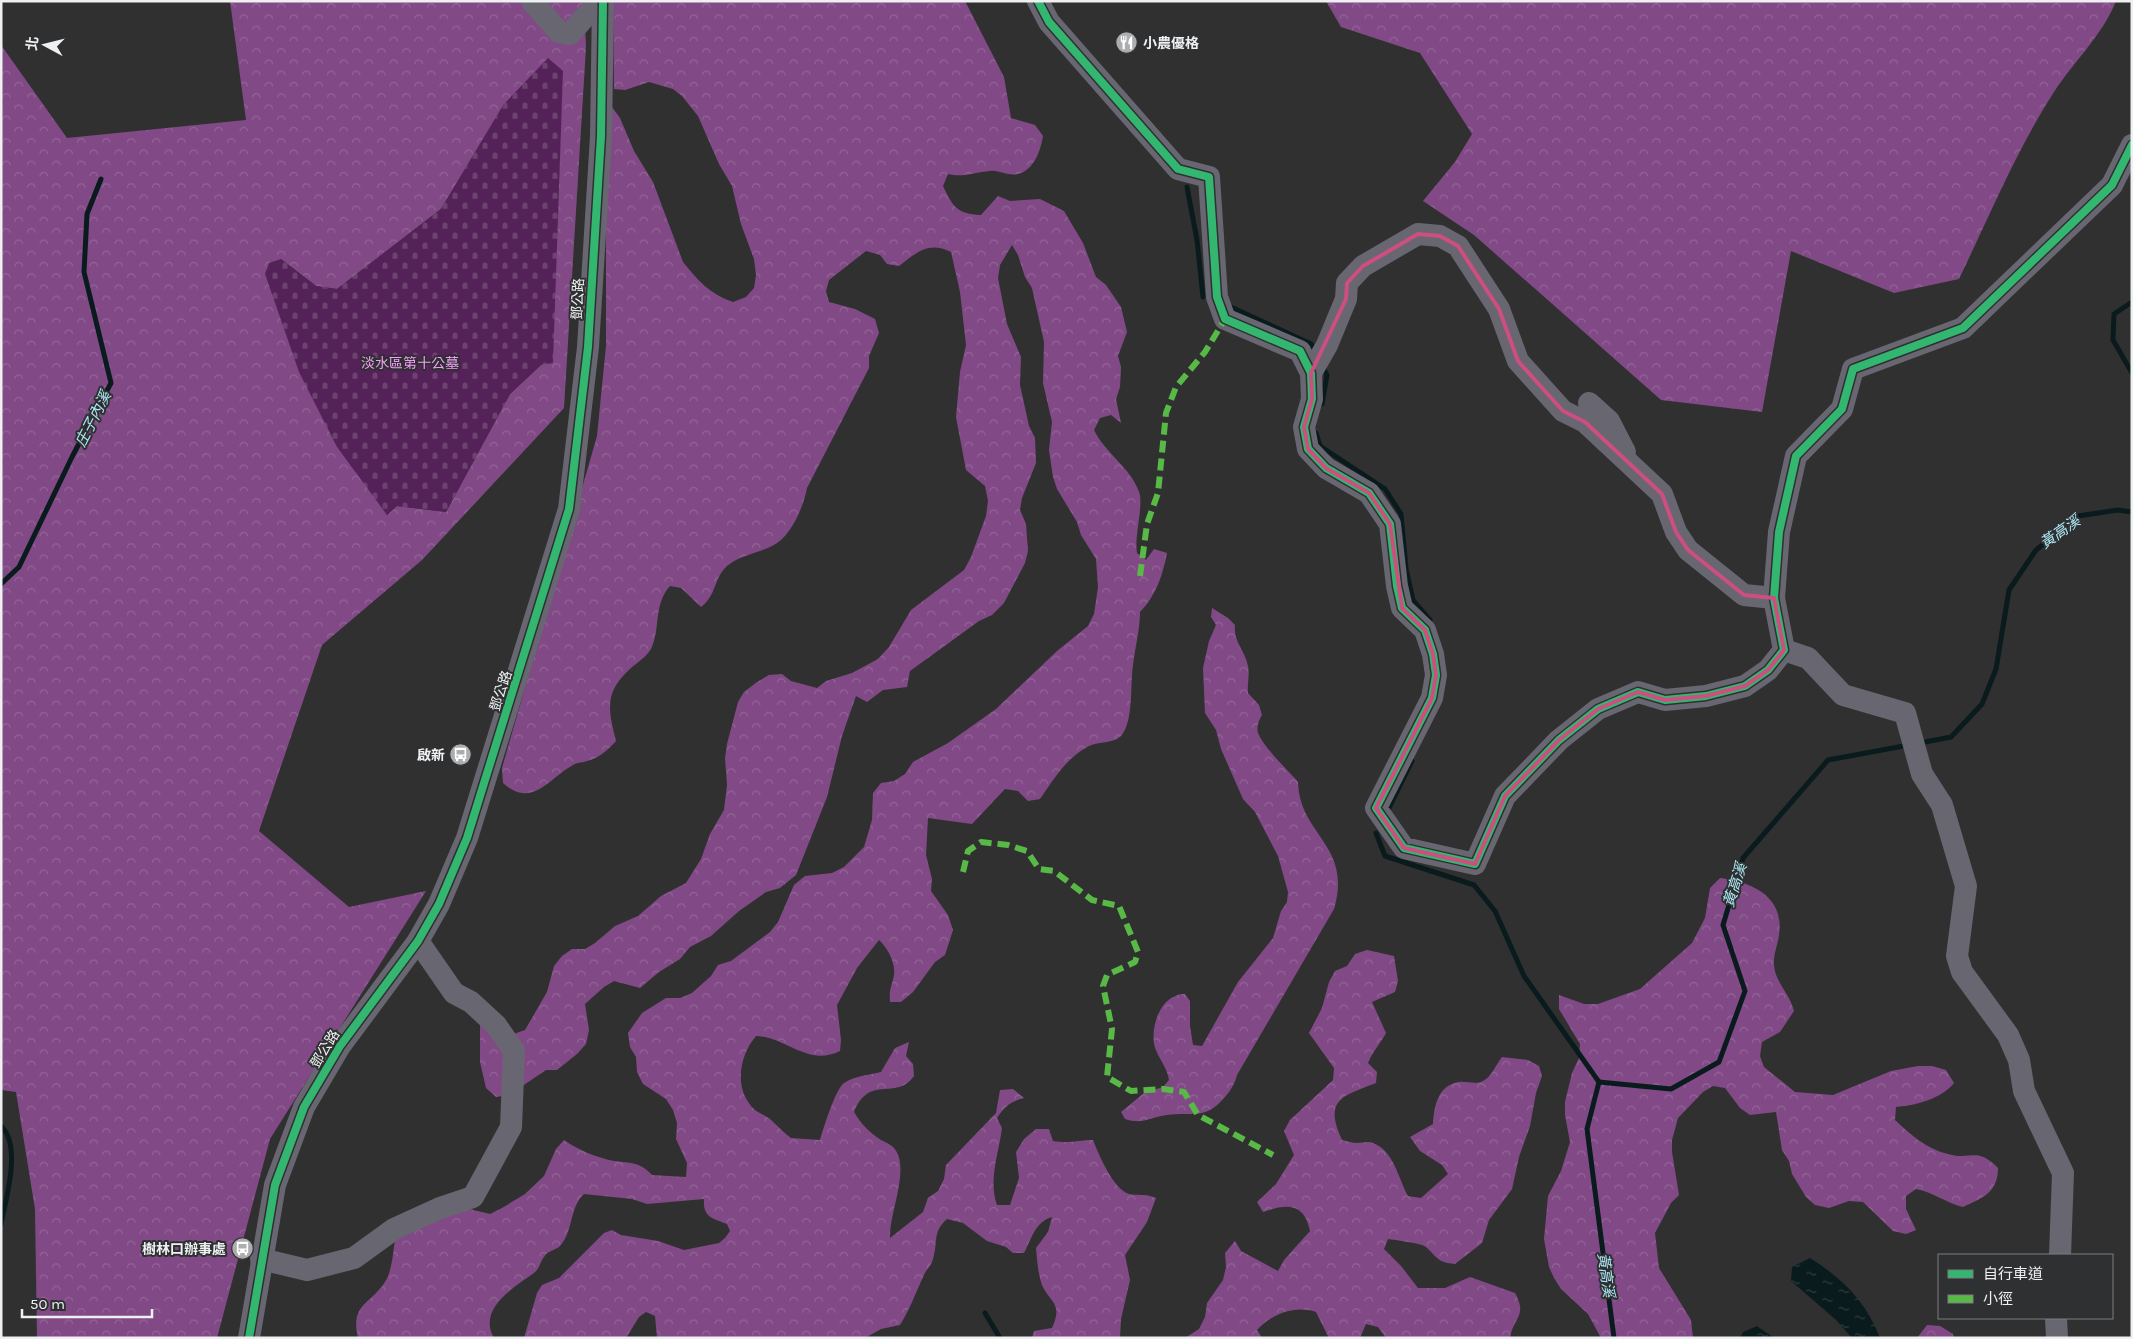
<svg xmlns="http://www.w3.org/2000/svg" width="2133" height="1339" font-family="Karla,'Noto Sans TC',sans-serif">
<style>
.forest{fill:url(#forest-crowns);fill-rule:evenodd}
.cemetery{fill:url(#cemetery-stones)}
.water{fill:url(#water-ripples)}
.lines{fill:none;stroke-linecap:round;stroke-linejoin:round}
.stream{stroke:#0a1b1e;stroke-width:5}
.minor{stroke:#686670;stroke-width:22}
.quiet{stroke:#58b947;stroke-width:6;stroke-dasharray:12 6;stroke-linecap:butt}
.cycleway-casing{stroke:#2f3032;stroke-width:11}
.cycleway{stroke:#33b770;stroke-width:8}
.marked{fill:none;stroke:#cd4e81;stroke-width:4;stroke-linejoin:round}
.labels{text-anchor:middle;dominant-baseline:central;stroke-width:4;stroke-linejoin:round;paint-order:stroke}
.poi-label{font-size:14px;font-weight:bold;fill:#eff0f2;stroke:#2f3032;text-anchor:end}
.street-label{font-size:14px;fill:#eff0f2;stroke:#2f3032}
.park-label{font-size:14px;fill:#f49dfa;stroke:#2f3032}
.water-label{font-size:15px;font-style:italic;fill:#ace8f4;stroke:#2f3032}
</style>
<defs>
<pattern id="forest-crowns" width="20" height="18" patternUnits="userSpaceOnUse" patternTransform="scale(1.25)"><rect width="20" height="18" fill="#814a86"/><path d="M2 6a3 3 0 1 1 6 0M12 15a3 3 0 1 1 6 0" fill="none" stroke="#936498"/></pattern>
<pattern id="cemetery-stones" width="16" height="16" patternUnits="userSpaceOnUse" patternTransform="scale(1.25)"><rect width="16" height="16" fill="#542258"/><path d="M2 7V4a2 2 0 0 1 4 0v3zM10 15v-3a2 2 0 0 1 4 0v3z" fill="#6d4270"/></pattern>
<pattern id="water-ripples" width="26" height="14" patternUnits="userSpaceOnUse" patternTransform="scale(1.25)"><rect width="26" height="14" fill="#0a1b1e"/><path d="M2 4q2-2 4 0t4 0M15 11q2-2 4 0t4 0" fill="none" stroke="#2e3c3f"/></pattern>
</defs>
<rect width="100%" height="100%" fill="#303031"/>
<g class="forest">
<path d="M 230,1 L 584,1 L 586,47 L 564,408 L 422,560 L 322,645 L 259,831 L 349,907 L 426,891 L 270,1139 L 217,1338 L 37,1338 L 35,1209 L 16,1092 L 1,1090 L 1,45 L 67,138 L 246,120 ZM 504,104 L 541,365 L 510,394 L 446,512 L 397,506 L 387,515 L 281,259 L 316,286 L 337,289 L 441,209 Z"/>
<path d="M 613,1 L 965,1 L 1004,77 L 1011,118 L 1035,125 L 1043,136 C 1040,154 1031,178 1008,174 C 1001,173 997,170 990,171 C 974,172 964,178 948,174 L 943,186 C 953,207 957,214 981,215 L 998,196 L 1010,201 L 1040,199 L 1064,211 L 1083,243 L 1096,277 L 1106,285 L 1121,307 L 1127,332 L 1118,356 L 1121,367 L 1120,387 L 1116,399 L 1121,423 L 1111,415 L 1100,418 L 1094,430 C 1105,453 1131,468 1139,492 C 1144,504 1134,536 1137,553 L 1146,560 L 1154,549 L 1167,553 C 1163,574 1156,596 1140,612 C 1140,630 1135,647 1133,665 C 1130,684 1134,721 1121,736 C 1113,744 1099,741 1089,746 C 1067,757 1053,780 1040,799 L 1028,801 L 1018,791 L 1005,789 L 972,824 L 928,818 L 926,855 L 932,879 L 931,891 L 948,915 L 953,930 L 945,955 L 935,962 L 913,992 L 901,1002 L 890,1002 C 889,987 892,987 894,975 C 896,963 887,947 879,940 L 857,968 L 837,1005 L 841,1040 L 840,1051 C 807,1067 787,1037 756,1036 C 739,1056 733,1090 755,1110 C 760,1114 767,1116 771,1120 C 778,1126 784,1133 791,1138 L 820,1140 C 823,1129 836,1088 844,1083 C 854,1076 869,1075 881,1072 L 895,1048 L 909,1042 L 906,1056 L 913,1064 L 914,1076 C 895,1102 870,1073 854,1112 C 861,1124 869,1132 881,1140 C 885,1142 890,1144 894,1148 C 911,1168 889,1212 890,1238 L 923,1212 L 928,1198 L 938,1191 L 944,1179 L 946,1165 L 996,1113 L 1000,1090 L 1013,1089 L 1024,1098 C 1011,1101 1004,1107 997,1118 L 1002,1128 C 999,1153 988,1180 997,1205 L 1010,1205 L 1019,1178 L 1016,1152 L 1024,1139 L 1036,1129 L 1049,1129 L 1053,1141 C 1068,1144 1078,1140 1093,1140 C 1099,1155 1113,1189 1129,1194 C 1137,1196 1144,1193 1156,1198 L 1147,1222 L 1125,1255 L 1130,1280 L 1121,1319 L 1120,1338 L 1032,1338 L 1034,1331 L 1052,1328 C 1063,1303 1051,1304 1042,1285 C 1038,1274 1037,1259 1036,1248 L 1048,1232 L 1052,1217 C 1035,1222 1032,1238 1024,1253 L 1013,1253 L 1006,1247 L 987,1241 L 963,1223 L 947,1219 C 931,1233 939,1244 932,1262 C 930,1267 926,1270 924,1275 C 916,1292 910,1309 900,1325 L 881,1329 L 865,1338 L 657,1338 L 655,1316 L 646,1312 L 639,1317 L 626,1338 L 524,1338 L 537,1293 L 542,1285 L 559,1278 L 604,1233 L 612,1230 L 621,1235 L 658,1241 L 684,1250 L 719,1243 L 725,1238 L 730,1231 L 727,1224 C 711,1218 703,1217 704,1199 L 647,1204 L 632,1199 L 584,1194 C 569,1208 574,1230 560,1246 C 556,1250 547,1251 544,1257 C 540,1262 540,1268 534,1273 C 514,1287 477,1309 494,1338 L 358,1338 C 350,1304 370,1305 385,1282 C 392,1271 393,1253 395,1240 L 461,1207 L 490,1214 L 502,1208 L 525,1194 L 544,1176 L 556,1149 L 564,1140 C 578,1150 598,1158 614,1161 C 631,1163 640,1162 652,1175 L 686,1177 L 687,1163 L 676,1139 L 677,1123 L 673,1110 L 666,1099 L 643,1084 L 637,1072 L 636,1057 L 630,1047 L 628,1033 L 642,1013 L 666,998 L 680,998 L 692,993 L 711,976 L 718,965 L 731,961 L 770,932 L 778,922 L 794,885 L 805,876 L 832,873 L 844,867 L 864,847 L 872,820 L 873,793 L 881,783 L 894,781 L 905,774 L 913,762 L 948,743 L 996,709 L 1057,651 L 1088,626 L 1094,614 L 1098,587 L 1096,559 L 1081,535 L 1077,522 L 1057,489 L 1053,477 L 1049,450 L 1052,422 L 1043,383 L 1044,342 L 1032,288 L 1025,277 L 1018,255 L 1012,245 L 1000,265 L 998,278 L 1007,324 L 1021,357 L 1020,385 L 1029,426 L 1035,438 L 1036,463 L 1022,498 L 1020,510 L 1026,524 L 1028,551 L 1025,563 L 1004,603 L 992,615 L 979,621 L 910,671 L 907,687 L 883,690 L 867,702 L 856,696 L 842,736 L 827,797 L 796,875 L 780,888 L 766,892 L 739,911 L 711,936 L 690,947 L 680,959 L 659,972 L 640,988 L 614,981 L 604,987 L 585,1004 L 589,1030 L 586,1044 L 577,1054 L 557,1070 L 546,1070 L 509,1095 L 496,1097 L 486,1088 L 480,1062 L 480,1020 L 511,1035 L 525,1030 L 547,992 L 554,966 L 562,956 L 572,949 L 585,949 L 595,943 L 615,926 L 638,916 L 661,896 L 686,883 L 701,859 L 710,834 L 724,810 L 727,785 L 725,758 L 727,744 L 738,702 L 744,692 L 757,682 L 769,675 L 782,674 L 791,681 L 817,688 L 826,681 L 852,673 L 878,659 L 889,647 L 911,610 L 964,570 L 971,557 L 986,516 L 988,501 L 985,486 L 966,470 L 956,417 L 960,372 L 966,345 L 960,292 L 951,252 C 929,241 917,252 899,266 L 887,264 L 880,255 L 866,251 L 829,280 L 826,291 L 829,302 L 855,309 L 875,319 L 879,333 L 869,356 L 869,368 L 807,488 C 803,508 791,537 772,546 C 758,553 740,555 727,566 C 713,579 717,595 701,607 L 681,588 L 670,586 C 653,605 661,628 651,649 C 646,657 638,662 631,668 C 604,692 608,709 616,741 C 608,750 599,758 587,761 C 582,763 577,762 573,765 C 548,779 532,809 503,783 L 502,768 L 597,436 L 606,346 L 606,99 L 620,118 L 634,151 L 653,182 L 683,262 C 697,280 711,295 733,302 L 746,297 L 754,288 L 756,275 L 754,259 L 741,224 L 732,186 L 719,164 L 698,116 L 682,96 L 673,89 L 649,82 L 625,90 L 614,89 Z"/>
<path d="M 1326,1 L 2116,1 C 2102,36 2074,61 2054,92 C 2016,151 1989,217 1959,279 L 1894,293 L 1791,251 L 1762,412 L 1661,400 L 1474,235 L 1423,201 L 1455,162 L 1472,134 L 1420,53 L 1341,27 Z"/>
<path d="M 1212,608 L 1228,618 L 1235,625 C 1233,642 1245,650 1248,666 C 1250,674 1247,684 1248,693 L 1259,705 L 1262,715 C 1259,720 1256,727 1258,733 C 1264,748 1287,769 1298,782 C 1299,835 1353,845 1334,909 L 1237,1075 C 1235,1083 1230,1092 1224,1098 C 1204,1121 1193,1111 1167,1115 C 1151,1117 1142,1125 1125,1119 L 1121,1112 L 1144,1093 L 1163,1087 L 1169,1080 C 1167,1066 1157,1057 1154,1044 C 1151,1023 1162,994 1185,994 L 1190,1001 L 1190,1026 L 1193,1045 L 1202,1046 L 1238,982 L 1273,938 L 1281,911 L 1287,902 L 1288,892 L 1278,856 L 1255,812 L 1243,799 L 1221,749 L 1216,730 L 1205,713 L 1203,668 L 1209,641 L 1216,625 L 1211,617 Z"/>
<path d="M 1720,878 C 1751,882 1785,896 1779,935 C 1778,944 1773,955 1774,965 C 1775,982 1790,994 1794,1011 L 1780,1032 L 1762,1042 L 1760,1056 L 1764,1067 L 1795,1092 L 1833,1095 L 1891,1071 L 1918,1066 L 1932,1066 L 1946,1070 L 1954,1083 C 1941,1099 1917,1105 1896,1107 L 1895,1120 C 1910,1134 1926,1149 1948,1154 C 1972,1161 1976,1146 1998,1168 C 1998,1192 1983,1198 1963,1207 C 1946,1203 1933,1192 1916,1189 L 1906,1196 L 1906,1209 L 1916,1230 L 1906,1234 L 1893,1231 L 1863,1202 L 1849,1201 L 1829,1208 L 1815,1205 L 1806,1197 L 1792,1174 L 1789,1161 L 1782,1150 L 1776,1112 L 1750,1115 L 1740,1108 L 1725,1088 L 1713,1086 L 1703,1092 L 1678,1118 L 1672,1140 L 1672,1152 L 1679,1195 L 1671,1203 L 1655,1233 L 1659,1268 L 1691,1320 L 1693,1338 L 1601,1338 L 1588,1314 L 1561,1289 L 1554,1278 L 1549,1267 L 1544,1239 L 1548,1196 L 1561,1171 L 1570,1142 L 1565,1115 L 1565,1102 L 1572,1073 L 1579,1058 L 1580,1044 L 1559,1009 L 1559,995 L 1584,1004 L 1598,1004 L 1640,989 L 1692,943 L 1705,918 L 1710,888 Z"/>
<path d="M 1367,950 L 1394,956 L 1398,981 L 1395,992 L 1372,1002 L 1386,1033 C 1380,1044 1373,1051 1368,1063 L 1377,1072 L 1376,1083 C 1343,1096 1323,1099 1342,1140 C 1347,1141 1353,1143 1357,1143 C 1363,1143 1368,1141 1373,1143 C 1394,1151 1398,1178 1408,1196 L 1421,1198 L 1448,1174 L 1442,1165 L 1420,1151 L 1410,1137 L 1433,1124 C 1434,1106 1438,1085 1459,1082 C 1468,1081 1478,1086 1486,1079 C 1492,1075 1497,1063 1502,1057 L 1528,1060 L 1539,1066 L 1542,1076 L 1536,1093 L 1530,1126 L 1519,1157 L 1512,1189 L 1489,1220 L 1482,1243 L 1455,1264 C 1437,1262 1438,1258 1426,1247 C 1421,1243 1395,1240 1388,1239 L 1384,1249 L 1401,1266 L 1418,1288 L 1445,1288 L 1470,1277 L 1515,1293 C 1528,1316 1513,1318 1510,1338 L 1386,1338 L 1378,1327 L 1366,1324 L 1360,1338 L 1329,1338 L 1316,1312 C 1294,1305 1272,1314 1257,1330 L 1262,1338 L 1185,1338 L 1199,1329 L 1205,1317 L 1207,1303 L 1223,1280 L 1226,1267 L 1225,1253 L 1235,1241 L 1241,1251 L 1278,1271 L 1284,1260 L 1310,1231 C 1304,1202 1286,1204 1263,1212 L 1257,1202 L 1276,1184 L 1294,1155 L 1284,1131 L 1290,1120 L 1333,1080 L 1334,1068 L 1309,1033 L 1322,1008 L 1329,982 L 1335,971 L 1347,966 L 1355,954 Z"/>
<path d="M 1927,1325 L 1940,1326 L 1953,1334 L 1954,1338 L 1917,1338 Z"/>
</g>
<path class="cemetery" d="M 548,58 L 563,71 L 553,363 L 541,365 L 510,394 L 446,512 L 397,506 L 387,515 L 337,447 L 299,372 L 265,274 L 269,263 L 281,259 L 316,286 L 337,289 L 441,209 L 504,104 Z"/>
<g class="water">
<path d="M 1810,1258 C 1842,1278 1866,1301 1880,1338 L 1852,1338 L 1836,1320 L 1791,1281 L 1792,1267 Z"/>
<path d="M 1757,1326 L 1774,1338 L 1740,1338 L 1743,1332 Z"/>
</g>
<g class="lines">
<g class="stream">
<path d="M 1187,187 L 1197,240 L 1203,297"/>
<path d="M 2132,302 L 2114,314 L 2113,340 L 2132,373"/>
<path d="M 1231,307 L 1311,344 L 1315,352"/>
<path d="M 1322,404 L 1327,375 L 1322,366"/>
<path d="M 1316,433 L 1320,446 L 1385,489 L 1401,514 L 1406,569 L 1413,600 L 1430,620"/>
<path d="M 1,584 L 19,567 L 72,457 L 111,383 L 84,272 L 87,214 L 101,179"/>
<path d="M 1920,743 L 1951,737 L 1982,704 L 1996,669 L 2009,590 L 2036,550 L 2078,516 L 2118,510 L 2132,512"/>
<path d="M 1389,808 L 1412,761"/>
<path d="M 1376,833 L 1385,856 L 1474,885 L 1495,911 L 1524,976 L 1599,1082"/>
<path d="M 1599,1082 L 1671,1089 L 1719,1062 L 1745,991 L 1723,925 L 1743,858 L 1828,760 L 1909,745"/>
<path d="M 1599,1082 L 1587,1129 L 1614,1338"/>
<path d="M 1,1126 C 22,1145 6,1199 1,1224"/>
<path d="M 985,1313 L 1000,1338"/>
</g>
<g class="minor">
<path d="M 532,1 L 559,32 L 570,34 L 599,1"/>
<path d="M 1038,1 L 1049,22 L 1178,169 L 1209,177 L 1217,297 L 1225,319 L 1300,351 L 1311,373 L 1312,399 L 1304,427 L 1308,449 L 1326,468 L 1369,493 L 1390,524 L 1397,586 L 1402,608 L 1425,630 L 1433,654 L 1436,675 L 1432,698 L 1376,808 L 1404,848 L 1475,864 L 1505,796 L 1559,740 L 1598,709 L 1638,692 L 1665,700 L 1706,696 L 1745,686 L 1768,670 L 1784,650 L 1774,598 L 1779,532 L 1796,456 L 1842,409 L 1853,369 L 1963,328 L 2112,185 L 2132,145"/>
<path d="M 1311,373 L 1327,345 L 1346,299 L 1347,283 L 1363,266 L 1418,234 L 1440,236 L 1458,246 L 1499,309 L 1518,361 L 1563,411 L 1585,422 L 1662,494 L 1676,532 L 1688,550 L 1744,595 L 1774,598"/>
<path d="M 1589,403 L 1609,421 L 1625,452"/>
<path d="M 1784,650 L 1808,658 L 1843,695 L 1905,713 L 1922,774 L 1942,805 L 1966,886 L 1957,956 L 1962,972 L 2008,1035 L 2019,1060 L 2024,1091 L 2063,1173 L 2060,1255"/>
<path d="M 261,1259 L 307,1270 L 354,1258 L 394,1229 L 440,1208 L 473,1197 L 511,1127 L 514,1051 L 496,1025 L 471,1002 L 454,993 L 418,941"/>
<path d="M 2056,1318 L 2057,1338"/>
<path d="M 249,1338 L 275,1185 L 304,1107 L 340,1046 L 418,941 L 439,904 L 467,838 L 569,509 L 588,347 L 601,136 L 603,1"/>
</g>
<g class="quiet">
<path d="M 1140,576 L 1147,524 L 1158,493 L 1166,413 L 1176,387 L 1205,352 L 1225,319"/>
<path d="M 963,872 L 968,851 L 981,842 L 1008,845 L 1027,851 L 1039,869 L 1054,871 L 1092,900 L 1119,906 L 1138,952 L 1135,962 L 1107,975 L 1103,986 L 1112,1029 L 1107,1077 L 1131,1091 L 1163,1089 L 1184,1092 L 1198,1115 L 1273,1155"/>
</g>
<defs>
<g id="cycleway">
<path d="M 1038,1 L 1049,22 L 1178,169 L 1209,177 L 1217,297 L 1225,319 L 1300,351 L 1311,373 L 1312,399 L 1304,427 L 1308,449 L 1326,468 L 1369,493 L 1390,524 L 1397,586 L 1402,608 L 1425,630 L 1433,654 L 1436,675 L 1432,698 L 1376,808 L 1404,848 L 1475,864 L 1505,796 L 1559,740 L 1598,709 L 1638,692 L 1665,700 L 1706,696 L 1745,686 L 1768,670 L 1784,650 L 1774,598 L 1779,532 L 1796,456 L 1842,409 L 1853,369 L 1963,328 L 2112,185 L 2132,145"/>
<path d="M 249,1338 L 275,1185 L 304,1107 L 340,1046 L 418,941 L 439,904 L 467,838 L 569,509 L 588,347 L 601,136 L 603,1"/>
</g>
</defs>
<use href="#cycleway" class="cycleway-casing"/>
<use href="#cycleway" class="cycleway"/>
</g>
<path class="marked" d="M 1418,234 L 1440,236 L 1458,246 L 1499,309 L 1518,361 L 1563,411 L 1585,422 L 1662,494 L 1676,532 L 1688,550 L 1744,595 L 1774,598 L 1784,650 L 1768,670 L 1745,686 L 1706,696 L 1665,700 L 1638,692 L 1598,709 L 1559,740 L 1505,796 L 1475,864 L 1404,848 L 1376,808 L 1432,698 L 1436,675 L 1433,654 L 1425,630 L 1402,608 L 1390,524 L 1369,493 L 1326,468 L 1308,449 L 1304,427 L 1312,399 L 1311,373 L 1346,299 L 1347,283 L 1363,266 Z"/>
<defs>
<symbol id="restaurant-disc" viewBox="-11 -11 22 22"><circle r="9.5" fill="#acadae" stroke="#2f3032"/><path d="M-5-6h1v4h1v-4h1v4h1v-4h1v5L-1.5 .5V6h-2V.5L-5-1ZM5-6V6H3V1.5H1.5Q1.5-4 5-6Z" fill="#fff"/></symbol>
<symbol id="bus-disc" viewBox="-11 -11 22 22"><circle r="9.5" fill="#acadae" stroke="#2f3032"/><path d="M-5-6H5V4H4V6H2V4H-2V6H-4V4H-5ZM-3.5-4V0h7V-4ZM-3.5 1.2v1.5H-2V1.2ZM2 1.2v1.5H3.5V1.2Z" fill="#fff"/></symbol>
</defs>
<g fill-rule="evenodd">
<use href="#restaurant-disc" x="1114" y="30" width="25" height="25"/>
<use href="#bus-disc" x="448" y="742" width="25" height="25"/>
<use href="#bus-disc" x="230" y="1236" width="25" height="25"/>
</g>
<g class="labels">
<g class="poi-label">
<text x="1143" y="43" text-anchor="start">小農優格</text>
<text x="445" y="755">啟新</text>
<text x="226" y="1249">樹林口辦事處</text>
</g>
<g class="street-label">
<text transform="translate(578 299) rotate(-87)">鄧公路</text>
<text transform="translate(501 691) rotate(-72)">鄧公路</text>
<text transform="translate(325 1049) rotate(-58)">鄧公路</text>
</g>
<g class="park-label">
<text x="410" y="363">淡水區第十公墓</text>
</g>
<g class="water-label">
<text transform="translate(93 419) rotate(-63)">庄子內溪</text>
<text transform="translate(2060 532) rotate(-35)">黃高溪</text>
<text transform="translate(1735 885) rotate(-72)">黃高溪</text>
<text transform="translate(1606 1275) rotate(82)">黃高溪</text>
</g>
</g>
<rect width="2133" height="1339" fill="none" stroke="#eff0f2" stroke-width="5"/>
<rect x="1938" y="1254" width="175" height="65" fill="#2f3032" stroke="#7c7d7f"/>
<rect x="1948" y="1270" width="25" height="8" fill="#33b770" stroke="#7c7d7f"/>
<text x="1983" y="1279" font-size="15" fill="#eff0f2">自行車道</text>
<rect x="1948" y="1295" width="25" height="8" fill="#58b947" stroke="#7c7d7f"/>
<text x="1983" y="1304" font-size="15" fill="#eff0f2">小徑</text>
<g transform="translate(45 45) rotate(277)" stroke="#2f3032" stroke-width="4" paint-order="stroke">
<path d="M0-4L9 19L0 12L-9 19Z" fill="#eff0f2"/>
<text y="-8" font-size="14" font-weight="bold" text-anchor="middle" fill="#eff0f2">北</text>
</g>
<path d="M22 1309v8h130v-8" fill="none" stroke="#eff0f2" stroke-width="2.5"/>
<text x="30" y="1309" font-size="15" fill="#eff0f2" stroke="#2f3032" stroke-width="4" paint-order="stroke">50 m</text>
</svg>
